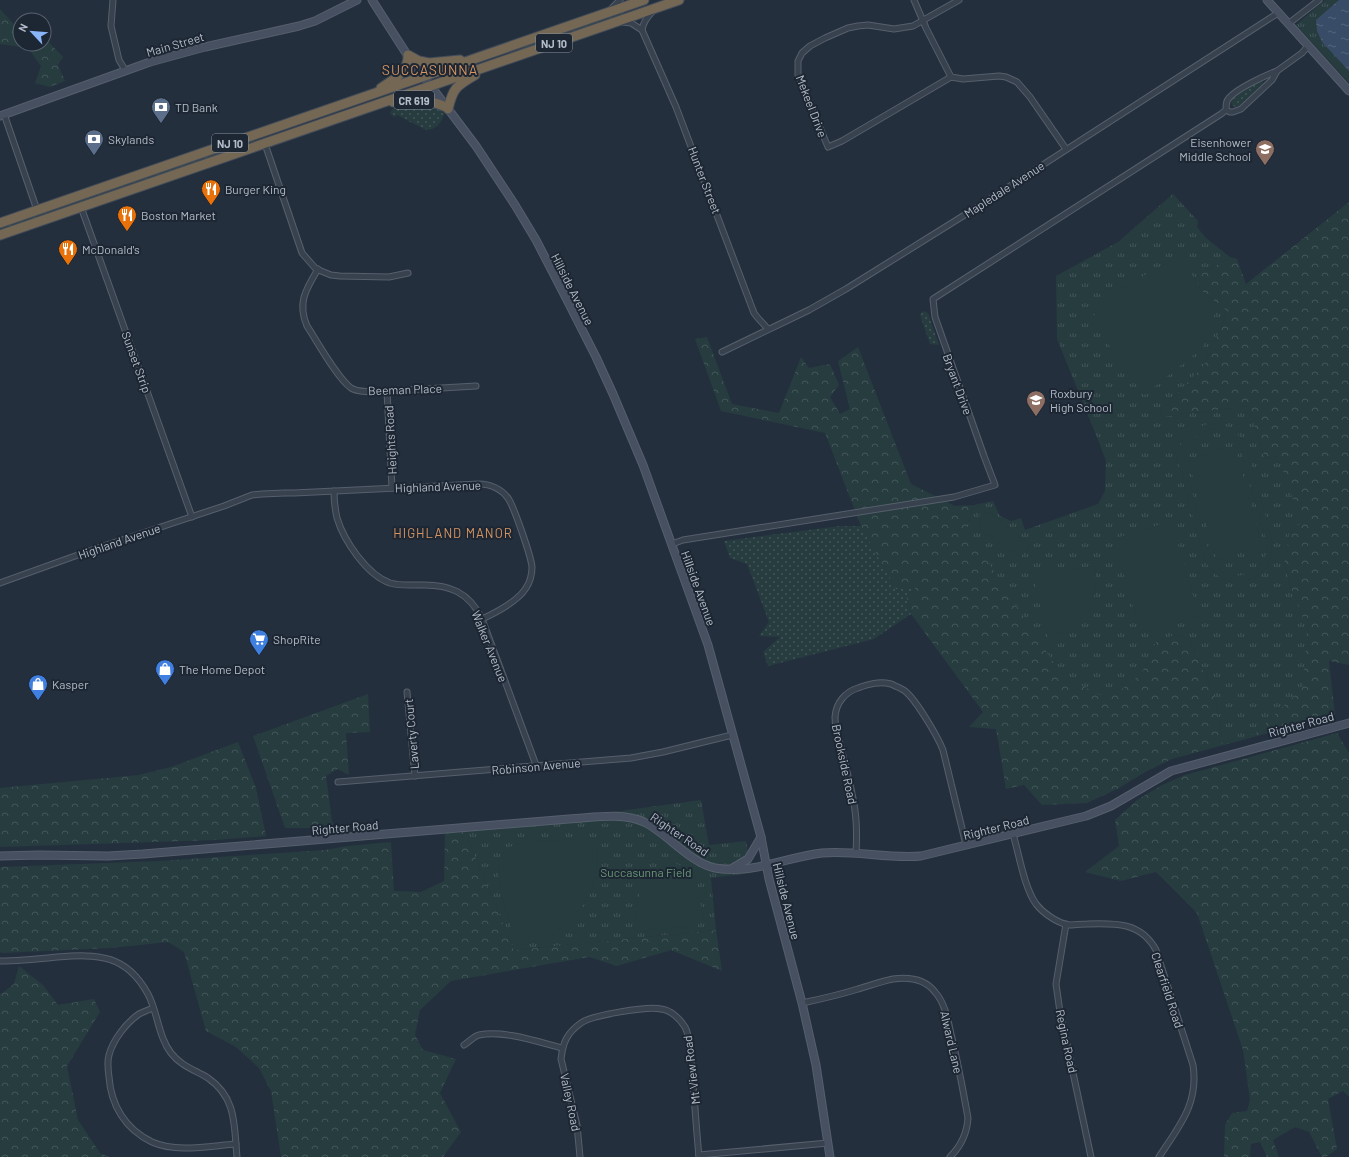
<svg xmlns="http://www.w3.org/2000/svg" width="1349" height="1157" font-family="Barlow,sans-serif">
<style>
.grass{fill:url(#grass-dots)}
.forest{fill:url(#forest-crowns)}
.park{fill:url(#park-tufts)}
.pitch{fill:#263c3f;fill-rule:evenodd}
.water{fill:url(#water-ripples)}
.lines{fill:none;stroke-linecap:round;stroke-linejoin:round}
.street-casing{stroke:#565f6c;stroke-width:7}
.secondary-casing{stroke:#565f6c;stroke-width:9}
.highway-casing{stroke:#434c59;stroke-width:11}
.street{stroke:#38414e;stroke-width:5}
.secondary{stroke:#465061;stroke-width:7}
.highway{stroke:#746855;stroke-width:9}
.labels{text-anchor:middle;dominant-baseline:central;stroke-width:4;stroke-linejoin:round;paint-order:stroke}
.shield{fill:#1d2633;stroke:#878f9c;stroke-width:1}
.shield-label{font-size:11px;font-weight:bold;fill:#b4bcc9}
.street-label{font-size:12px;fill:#b4bcc9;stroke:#1d2633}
.poi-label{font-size:12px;fill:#b4bcc9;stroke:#1d2633;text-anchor:start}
.park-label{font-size:12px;fill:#6b9a76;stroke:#1d2633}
.neighbourhood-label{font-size:13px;letter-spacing:1px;fill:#d59563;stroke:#1d2633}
.quarter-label{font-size:14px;letter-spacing:1px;fill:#d59563;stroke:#1d2633}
</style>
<defs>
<pattern id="grass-dots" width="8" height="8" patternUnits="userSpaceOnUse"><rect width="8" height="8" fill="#263c3f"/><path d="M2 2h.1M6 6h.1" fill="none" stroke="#435659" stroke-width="1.8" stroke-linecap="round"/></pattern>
<pattern id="forest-crowns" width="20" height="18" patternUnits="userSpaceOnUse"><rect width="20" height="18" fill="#263c3f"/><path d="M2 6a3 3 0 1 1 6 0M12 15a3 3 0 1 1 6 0" fill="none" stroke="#435659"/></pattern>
<pattern id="park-tufts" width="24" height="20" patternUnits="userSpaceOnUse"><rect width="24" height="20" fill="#263c3f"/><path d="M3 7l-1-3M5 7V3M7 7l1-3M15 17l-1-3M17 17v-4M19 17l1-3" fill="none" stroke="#435659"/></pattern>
<pattern id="water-ripples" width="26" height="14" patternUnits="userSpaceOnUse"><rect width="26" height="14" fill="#394c67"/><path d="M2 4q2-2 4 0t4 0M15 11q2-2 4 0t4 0" fill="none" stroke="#53647b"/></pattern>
</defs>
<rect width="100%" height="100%" fill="#242f3e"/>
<g class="grass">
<path d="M 623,11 L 624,15 L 520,51 L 519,50 L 531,43 Z"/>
<path d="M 1261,80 L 1263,81 L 1263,83 L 1239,106 L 1235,107 L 1232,105 L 1231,101 L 1233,98 Z"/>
<path d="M 418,103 L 440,109 L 444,114 C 442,123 434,132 424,129 L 397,115 L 394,117 L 390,113 L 392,109 Z"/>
<path d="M 252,140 L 253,141 L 204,160 L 0,231 L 0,227 Z"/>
<path d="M 923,311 L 928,313 L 939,345 L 930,344 L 920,315 Z"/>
<path d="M 840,526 L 861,526 L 896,588 L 917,587 L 907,598 L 911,614 L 874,639 L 768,666 L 763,652 L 780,637 L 759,636 L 769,622 L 747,564 L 730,558 L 724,541 Z"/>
</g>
<g class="forest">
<path d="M 0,9 L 20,31 L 20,44 L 44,44 L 44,37 L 63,57 L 58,65 L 65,81 L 50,87 L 35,83 L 41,66 L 28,48 L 0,44 Z"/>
<path d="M 1349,202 L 1349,665 L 1329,661 L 1335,715 L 1172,759 L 1147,771 L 1119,788 L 1087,803 L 1042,805 L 1024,785 L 1006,789 L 996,729 L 969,727 L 983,712 L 911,614 L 907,598 L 916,587 L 896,589 L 861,526 L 825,433 L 721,411 L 695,339 L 707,337 L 732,404 L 779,413 L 801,357 L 809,368 L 830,364 L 839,385 L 830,397 L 840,414 L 850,409 L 838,361 L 858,347 L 911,484 L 955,506 L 974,505 L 966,528 L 1141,674 L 1156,642 L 1176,634 L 1189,639 L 1216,700 L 1223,745 L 1297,601 L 1291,589 L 1284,563 L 1290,531 L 1277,456 L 1265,459 L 1248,406 L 1162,417 L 1161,410 L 1204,365 L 1228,312 L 1203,292 L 1194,278 L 1230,257 L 1237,259 L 1246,284 Z"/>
<path d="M 368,694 L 370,732 L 346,733 L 349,775 L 338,769 L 326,776 L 333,828 L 285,828 L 253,736 Z"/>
<path d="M 1337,733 L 1349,753 L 1349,1097 L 1343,1091 L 1328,1099 L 1337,1149 L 1326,1157 L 1322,1157 L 1309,1132 L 1295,1127 L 1273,1140 L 1279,1157 L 1267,1157 L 1260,1142 L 1251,1144 L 1250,1157 L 1224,1157 L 1225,1125 L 1232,1113 L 1247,1111 L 1250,1100 L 1243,1050 L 1197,913 L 1156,872 L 1121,881 L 1085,872 L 1119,846 L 1115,820 L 1137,800 L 1162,785 L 1185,775 Z"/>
<path d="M 238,742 L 256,788 L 266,836 L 215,840 L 0,847 L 0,788 L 139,775 L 171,767 Z"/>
<path d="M 465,832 L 514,950 L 716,930 L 722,971 L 671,950 L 617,966 L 589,957 L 451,981 L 420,1010 L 415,1035 L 423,1050 L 456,1059 L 440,1093 L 461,1132 L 443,1157 L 281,1157 L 271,1091 L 259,1068 L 236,1047 L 206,1031 L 184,952 L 168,942 L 111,948 L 1,953 L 0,951 L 0,867 L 160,861 L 325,850 L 348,846 L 391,842 L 394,891 L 421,892 L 444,881 L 445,833 Z"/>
<path d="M 19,966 L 43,985 L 58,1005 L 94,999 L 100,1012 L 67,1066 L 78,1120 L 100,1153 L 109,1157 L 0,1157 L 0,993 L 1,994 L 14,984 Z"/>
</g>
<g class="park">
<path d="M 1325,0 L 1349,0 L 1349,83 L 1296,25 Z"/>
<path d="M 1173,194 L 1198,221 L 1197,227 L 1206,238 L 1230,257 L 1194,278 L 1203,292 L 1228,312 L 1204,365 L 1161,410 L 1162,417 L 1248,406 L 1265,459 L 1278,456 L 1301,523 L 1290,531 L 1284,563 L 1291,589 L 1297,601 L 1307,630 L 1303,687 L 1256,733 L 1223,745 L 1216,700 L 1189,639 L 1176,634 L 1156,642 L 1141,674 L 1109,699 L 1063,677 L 966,528 L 974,505 L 993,501 L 1000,516 L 1011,521 L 1021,518 L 1025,530 L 1098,504 L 1105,491 L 1106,461 L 1098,440 L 1057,339 L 1056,276 L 1118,242 Z"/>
<path d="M 701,800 L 709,845 L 746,841 L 751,873 L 711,878 L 716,930 L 514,950 L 465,832 Z"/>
</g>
<g class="pitch">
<path d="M 1180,255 L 1215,313 L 1208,336 L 1202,348 L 1144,395 L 1093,322 L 1096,320 L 1093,316 L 1095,315 L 1099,301 L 1103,299 L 1100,294 L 1118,284 L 1121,289 Z"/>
<path d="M 1213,423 C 1228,424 1239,433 1246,446 C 1252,469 1259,492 1265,514 C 1268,525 1273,536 1272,547 C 1272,567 1257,582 1237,582 C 1223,582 1212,573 1205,561 L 1172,441 L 1178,439 L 1180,446 C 1187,432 1198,426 1213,423 ZM 1212,429 C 1224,431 1233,435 1239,445 L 1266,539 C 1273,574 1230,590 1211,559 L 1185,466 C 1182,446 1193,433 1212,429 Z"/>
<path d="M 1235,446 L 1262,546 L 1216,559 L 1188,459 Z"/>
<path d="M 990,512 L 1030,546 L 1021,556 L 982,531 L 979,515 Z"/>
<path d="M 1171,521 L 1199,616 L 1141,633 L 1113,539 Z"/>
<path d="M 1094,566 C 1096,578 1097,592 1092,603 C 1086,621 1065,632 1048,638 L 1035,584 L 1037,580 L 1044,574 Z"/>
<path d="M 576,839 L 597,848 C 597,858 598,867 596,876 C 591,900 571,926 549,936 C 539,941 528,943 517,946 L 500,891 L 498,869 L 499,858 L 508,848 L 519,843 Z"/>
<path d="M 669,862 L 690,868 L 694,870 L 703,917 L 698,925 L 636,932 C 633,900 641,879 669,862 Z"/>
</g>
<path class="water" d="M 1339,0 L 1349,0 L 1349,71 L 1322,42 L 1317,31 L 1316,20 Z"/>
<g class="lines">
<defs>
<g id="street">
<path d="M 113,0 L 111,26 L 119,60 L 125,70"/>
<path d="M 914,0 L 926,28 L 951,77 L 963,79 L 999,76 L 1006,77 L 1017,82 L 1030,97 L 1066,149"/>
<path d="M 611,9 L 620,0"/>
<path d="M 623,22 L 631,23 L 642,30 L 676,107 L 754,313 L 757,317 L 768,329"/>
<path d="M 1288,24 L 1319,0"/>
<path d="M 642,30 C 643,22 647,17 653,11"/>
<path d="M 1277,71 L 1302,53 L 1308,46"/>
<path d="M 951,77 L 842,141 L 828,147 L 798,75 L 798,61 L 802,53 L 810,46 L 825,38 L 848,28 L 858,26 L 868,25 L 894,29 L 913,26 L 959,0"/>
<path d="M 4,114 L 37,210"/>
<path d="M 265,144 L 302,253 L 316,269 L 331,275 L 340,276 L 389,277 L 408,273"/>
<path d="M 81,207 L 192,517"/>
<path d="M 318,269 C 306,289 297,303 307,326 C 317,341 337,378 351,388 C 357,392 365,391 372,392 L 476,386"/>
<path d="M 722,352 L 809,310 L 846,289 L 979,206 L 1278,13"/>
<path d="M 387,391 L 392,488"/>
<path d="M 334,491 C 334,501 335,509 337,518 C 344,541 367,575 390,583 C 400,586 410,585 420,585 C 449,584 469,592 482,619 L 536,765"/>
<path d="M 287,493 L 294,493 L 479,484 C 490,484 501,489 508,498 C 514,507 531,556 532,567 C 532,574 530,582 526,588 C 518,601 495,613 482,619"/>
<path d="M 672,544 L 683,540 L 954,497 L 995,485 L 984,456 L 935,317 L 933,299 L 1221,114 L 1226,110 C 1226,105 1226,101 1229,98 C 1236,89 1266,75 1277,71 L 1272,80 L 1241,109 L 1233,112 L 1230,112 L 1226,110"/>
<path d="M 0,583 L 89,551 L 224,506 L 252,495 L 262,494 L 285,493"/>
<path d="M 407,692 L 415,776"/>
<path d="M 338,782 L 631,758 L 663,752 L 732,735"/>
<path d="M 1013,834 C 1019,854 1024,887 1036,904 C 1043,913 1056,922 1068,925 C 1074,925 1081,924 1087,924 C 1115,923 1141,922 1156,950 L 1193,1065 C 1199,1104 1179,1126 1159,1157"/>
<path d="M 856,853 C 857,836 857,820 854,804 C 851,785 845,766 841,747 C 838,738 835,727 835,717 C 836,703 845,692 858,688 C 869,684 879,681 891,684 C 895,686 901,688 905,691 C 916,700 937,735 943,750 L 966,845"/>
<path d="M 1066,924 L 1056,984 L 1060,1012 L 1091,1157"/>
<path d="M 0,961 C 19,961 38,959 57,957 C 98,954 126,954 148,994 C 158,1013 158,1036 171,1053 C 181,1066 195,1070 208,1078 C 237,1098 234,1126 237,1157"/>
<path d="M 802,1003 C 821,999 839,995 858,989 C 869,986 882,981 893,979 C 908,977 925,979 935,992 C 945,1003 948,1020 951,1034 C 958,1062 963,1090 968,1118 C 967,1134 961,1146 950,1157"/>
<path d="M 153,1008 C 148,1010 143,1012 139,1014 C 126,1023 113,1040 109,1055 C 107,1062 108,1070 109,1077 C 111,1105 125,1129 152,1142 C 177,1153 209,1146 236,1144"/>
<path d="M 464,1045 C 469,1042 474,1036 479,1035 C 505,1030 538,1042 562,1048"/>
<path d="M 699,1155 L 828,1143"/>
<path d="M 580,1157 L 577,1125 L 561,1059 C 563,1042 567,1033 581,1023 C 592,1015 648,1006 661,1009 C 671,1010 680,1019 685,1027 C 690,1036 690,1050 691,1060 C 694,1092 696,1125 699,1157"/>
</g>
<g id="secondary">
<path d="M 372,0 L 406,53 L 476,146 L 515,205 L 536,240 L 566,298 L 596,357 L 613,394 L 643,465 L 708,645 L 761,837 L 769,879 L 802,1003 L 816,1065 L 830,1157"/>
<path d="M 1267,0 L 1349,91"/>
<path d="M 0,116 L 150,62 L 205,47 L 299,26 L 315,21 L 357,0"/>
<path d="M 0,856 L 39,855 L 108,856 L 143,854 L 569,819 C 592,818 621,812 644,822 C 667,833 690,863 715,868 C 752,875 786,857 822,853 C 855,850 888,859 921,856 L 1086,816 L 1111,806 L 1171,771 L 1349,723"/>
<path d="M 731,869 L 748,859 L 761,837"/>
</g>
<g id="highway">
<path d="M 381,88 C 393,80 409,72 408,55 L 419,61 L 429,63 L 460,60"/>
<path d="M 393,102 C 414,100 426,98 446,107"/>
<path d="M 448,109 C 453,88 456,86 475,75"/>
<path d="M 0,223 L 644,0"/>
<path d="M 0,235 L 679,0"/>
</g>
</defs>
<use href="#street" class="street-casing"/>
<use href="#secondary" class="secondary-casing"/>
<use href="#highway" class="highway-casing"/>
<use href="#street" class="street"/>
<use href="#secondary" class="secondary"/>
<use href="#highway" class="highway"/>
</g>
<defs>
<symbol id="bank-pin" viewBox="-11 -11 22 30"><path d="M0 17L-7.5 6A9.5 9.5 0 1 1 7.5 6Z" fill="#5c6f8a" stroke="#1d2633"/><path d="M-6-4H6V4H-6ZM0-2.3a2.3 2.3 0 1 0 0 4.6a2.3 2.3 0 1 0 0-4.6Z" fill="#fff"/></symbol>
<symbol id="school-pin" viewBox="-11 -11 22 30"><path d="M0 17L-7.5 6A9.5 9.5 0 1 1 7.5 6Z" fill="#8d6e63" stroke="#1d2633"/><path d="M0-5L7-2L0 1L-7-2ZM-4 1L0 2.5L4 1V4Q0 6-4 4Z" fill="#fff"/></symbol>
<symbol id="restaurant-pin" viewBox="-11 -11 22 30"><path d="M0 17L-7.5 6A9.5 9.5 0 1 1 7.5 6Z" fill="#e8710a" stroke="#1d2633"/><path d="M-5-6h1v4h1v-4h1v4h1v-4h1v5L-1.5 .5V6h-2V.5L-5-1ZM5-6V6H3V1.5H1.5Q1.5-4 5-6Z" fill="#fff"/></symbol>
<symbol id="supermarket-pin" viewBox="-11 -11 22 30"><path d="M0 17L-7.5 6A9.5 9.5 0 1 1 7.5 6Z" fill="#3f7fe0" stroke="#1d2633"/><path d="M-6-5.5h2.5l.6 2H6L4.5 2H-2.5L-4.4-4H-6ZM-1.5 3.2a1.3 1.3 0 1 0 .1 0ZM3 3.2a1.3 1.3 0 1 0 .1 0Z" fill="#fff"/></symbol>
<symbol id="shop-pin" viewBox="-11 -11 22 30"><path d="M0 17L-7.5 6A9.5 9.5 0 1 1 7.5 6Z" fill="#3f7fe0" stroke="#1d2633"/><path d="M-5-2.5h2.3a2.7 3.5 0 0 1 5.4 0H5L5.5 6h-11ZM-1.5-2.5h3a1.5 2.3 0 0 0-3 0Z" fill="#fff"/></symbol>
</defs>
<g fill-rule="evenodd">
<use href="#bank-pin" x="150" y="96" width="22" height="30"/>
<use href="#bank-pin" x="83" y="128" width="22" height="30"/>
<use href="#school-pin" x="1254" y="138" width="22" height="30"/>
<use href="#restaurant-pin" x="200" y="178" width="22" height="30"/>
<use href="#restaurant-pin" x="116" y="204" width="22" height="30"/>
<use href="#restaurant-pin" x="57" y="238" width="22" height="30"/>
<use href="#school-pin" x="1025" y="389" width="22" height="30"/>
<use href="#supermarket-pin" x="248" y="628" width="22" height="30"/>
<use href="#shop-pin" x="154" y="658" width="22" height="30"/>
<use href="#shop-pin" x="27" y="673" width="22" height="30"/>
</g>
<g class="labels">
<g class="shield">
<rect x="536" y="34" width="36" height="18" rx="3"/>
<rect x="394" y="91" width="40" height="18" rx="3"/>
<rect x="212" y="134" width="36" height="18" rx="3"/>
</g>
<g class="shield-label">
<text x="554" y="43">NJ 10</text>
<text x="414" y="100">CR 619</text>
<text x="230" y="143">NJ 10</text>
</g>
<g class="street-label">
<text transform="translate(175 44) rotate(-16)">Main Street</text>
<text transform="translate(812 106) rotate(69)">Mekeel Drive</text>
<text transform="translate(705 180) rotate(69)">Hunter Street</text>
<text transform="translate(1004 189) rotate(-33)">Mapledale Avenue</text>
<text transform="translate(573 289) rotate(63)">Hillside Avenue</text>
<text transform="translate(137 362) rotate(70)">Sunset Strip</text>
<text transform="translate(958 384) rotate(70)">Bryant Drive</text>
<text transform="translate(405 389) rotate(-2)">Beeman Place</text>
<text transform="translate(390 440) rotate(-93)">Heights Road</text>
<text transform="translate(438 486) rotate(-2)">Highland Avenue</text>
<text transform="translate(119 541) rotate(-19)">Highland Avenue</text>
<text transform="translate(699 588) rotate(70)">Hillside Avenue</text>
<text transform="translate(490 646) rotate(68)">Walker Avenue</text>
<text transform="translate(1301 724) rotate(-15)">Righter Road</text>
<text transform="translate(411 734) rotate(-95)">Laverty Court</text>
<text transform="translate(845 764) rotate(78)">Brookside Road</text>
<text transform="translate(536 766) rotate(-5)">Robinson Avenue</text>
<text transform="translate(345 827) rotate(-5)">Righter Road</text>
<text transform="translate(996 827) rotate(-14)">Righter Road</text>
<text transform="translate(680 834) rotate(34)">Righter Road</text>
<text transform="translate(787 901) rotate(76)">Hillside Avenue</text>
<text transform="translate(1168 990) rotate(72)">Clearfield Road</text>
<text transform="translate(1067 1041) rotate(78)">Regina Road</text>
<text transform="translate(952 1042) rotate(77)">Alward Lane</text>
<text transform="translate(691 1070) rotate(-97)">Mt View Road</text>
<text transform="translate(571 1102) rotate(78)">Valley Road</text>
</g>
<g class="poi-label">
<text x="175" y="107">TD Bank</text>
<text x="108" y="139">Skylands</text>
<text x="1251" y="142" text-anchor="end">Eisenhower<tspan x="1251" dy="14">Middle School</tspan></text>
<text x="225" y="189">Burger King</text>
<text x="141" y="215">Boston Market</text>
<text x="82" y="249">McDonald's</text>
<text x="1050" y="393">Roxbury<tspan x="1050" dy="14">High School</tspan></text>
<text x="273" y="639">ShopRite</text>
<text x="179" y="669">The Home Depot</text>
<text x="52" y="684">Kasper</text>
</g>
<g class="park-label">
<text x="646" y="872">Succasunna Field</text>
</g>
<g class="neighbourhood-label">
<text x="453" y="533">HIGHLAND MANOR</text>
</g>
<g class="quarter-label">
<text x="430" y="69">SUCCASUNNA</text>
</g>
</g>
<g transform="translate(32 32) rotate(296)"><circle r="19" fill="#1d2633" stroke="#59626f"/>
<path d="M0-3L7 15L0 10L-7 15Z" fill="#8ab4f8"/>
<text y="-6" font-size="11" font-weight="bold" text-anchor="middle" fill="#b4bcc9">N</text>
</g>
</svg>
